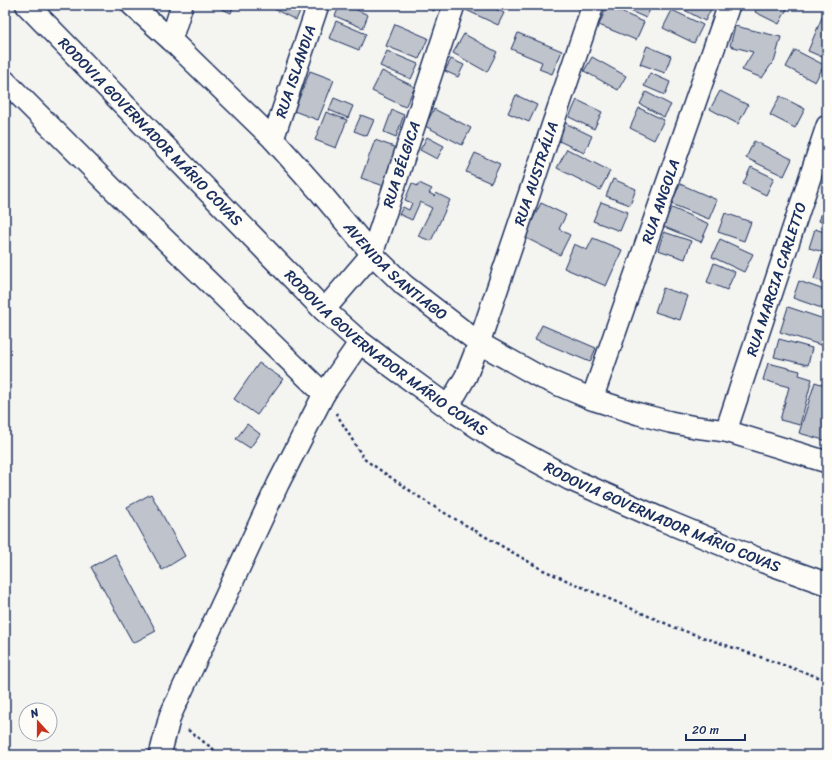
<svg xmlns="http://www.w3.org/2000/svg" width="832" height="760" font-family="Sriracha,sans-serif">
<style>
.building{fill:#bfc3cc;stroke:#1b2f5e}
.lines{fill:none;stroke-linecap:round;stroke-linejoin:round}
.minor-casing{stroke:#1b2f5e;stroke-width:24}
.trunk-casing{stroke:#1b2f5e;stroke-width:25}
.path{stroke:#1b2f5e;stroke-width:2.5;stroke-dasharray:3 3;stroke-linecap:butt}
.minor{stroke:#fdfcf7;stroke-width:21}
.trunk{stroke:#fdfcf7;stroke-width:22}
.labels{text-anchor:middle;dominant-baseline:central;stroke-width:3;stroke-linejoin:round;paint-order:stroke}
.street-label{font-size:15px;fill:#1b2f5e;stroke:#fdfcf7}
</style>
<rect width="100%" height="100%" fill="#f4f4f1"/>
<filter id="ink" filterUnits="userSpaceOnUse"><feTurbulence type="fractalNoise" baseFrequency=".025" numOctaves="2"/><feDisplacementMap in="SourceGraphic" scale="8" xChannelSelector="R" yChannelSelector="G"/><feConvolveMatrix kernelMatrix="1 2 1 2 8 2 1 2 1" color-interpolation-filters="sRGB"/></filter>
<g filter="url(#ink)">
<g class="building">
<path d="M 213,5 L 234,5 L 231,13 Z"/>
<path d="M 266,5 L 303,5 L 296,20 Z"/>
<path d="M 340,5 L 346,5 L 368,15 L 363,28 L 335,16 Z"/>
<path d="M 421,5 L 437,5 L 434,11 Z"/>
<path d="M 469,5 L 487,5 L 504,13 L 498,25 L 466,10 Z"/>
<path d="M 617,5 L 652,5 L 646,18 Z"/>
<path d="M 675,5 L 713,5 L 705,21 Z"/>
<path d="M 758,5 L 789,5 L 779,24 L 755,12 Z"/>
<path d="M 827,5 L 827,59 L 808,51 Z"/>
<path d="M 607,6 L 644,22 L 636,40 L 599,25 Z"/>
<path d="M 672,10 L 703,25 L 694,43 L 663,28 Z"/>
<path d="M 336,21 L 366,34 L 359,50 L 329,38 Z"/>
<path d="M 395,24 L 428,38 L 419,59 L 386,46 Z"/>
<path d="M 735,26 L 781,37 L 775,59 L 762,78 L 742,70 L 753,52 L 730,46 Z"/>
<path d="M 518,33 L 562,51 L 552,74 L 539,69 L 542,62 L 511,49 Z"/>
<path d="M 464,34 L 497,52 L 487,72 L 453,53 Z"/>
<path d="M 647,46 L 671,56 L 665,73 L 640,64 Z"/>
<path d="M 795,50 L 824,65 L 815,82 L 786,67 Z"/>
<path d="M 387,51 L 418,64 L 411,79 L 380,66 Z"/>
<path d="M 592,57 L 626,76 L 618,90 L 584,71 Z"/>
<path d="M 451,59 L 464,65 L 458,77 L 445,71 Z"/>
<path d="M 310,71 L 334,80 L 318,120 L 294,111 Z"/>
<path d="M 382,71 L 415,87 L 405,107 L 372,91 Z"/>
<path d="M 650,73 L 670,82 L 665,95 L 644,86 Z"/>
<path d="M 720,91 L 748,105 L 738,124 L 710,109 Z"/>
<path d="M 646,92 L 671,105 L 664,117 L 640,104 Z"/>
<path d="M 516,95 L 537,105 L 529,122 L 508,113 Z"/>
<path d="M 780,96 L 805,109 L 795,128 L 770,115 Z"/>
<path d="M 334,98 L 353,106 L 348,118 L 329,110 Z"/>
<path d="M 577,100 L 602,112 L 594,129 L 569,117 Z"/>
<path d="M 639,108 L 664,120 L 654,140 L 630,128 Z"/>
<path d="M 434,109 L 471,128 L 462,145 L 425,126 Z"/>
<path d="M 392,110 L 404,115 L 396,137 L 384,132 Z"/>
<path d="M 326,112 L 347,120 L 336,148 L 315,140 Z"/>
<path d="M 361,115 L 374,120 L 367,136 L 354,131 Z"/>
<path d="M 561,121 L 592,136 L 584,153 L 553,138 Z"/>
<path d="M 427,137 L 444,146 L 437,159 L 420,150 Z"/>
<path d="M 375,140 L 397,148 L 384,186 L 361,178 Z"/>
<path d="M 754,141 L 792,159 L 784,176 L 746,158 Z"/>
<path d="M 567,149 L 610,171 L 600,190 L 557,168 Z"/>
<path d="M 475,153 L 500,164 L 491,183 L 466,172 Z"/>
<path d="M 751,167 L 774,178 L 766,195 L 743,184 Z"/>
<path d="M 613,179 L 636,189 L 630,205 L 606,196 Z"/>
<path d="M 412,183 L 417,186 L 419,183 L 432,189 L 429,193 L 435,196 L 436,193 L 450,200 L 431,241 L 418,236 L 432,208 L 420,202 L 412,220 L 399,214 L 403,207 L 409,210 L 412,203 L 405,200 Z"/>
<path d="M 680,184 L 717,200 L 709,219 L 671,204 Z"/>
<path d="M 601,202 L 628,212 L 620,231 L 593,221 Z"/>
<path d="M 826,202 L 827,202 L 827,224 L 819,221 Z"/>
<path d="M 541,203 L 566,215 L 559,229 L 570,235 L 560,255 L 524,237 Z"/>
<path d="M 665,205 L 709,224 L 701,242 L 657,224 Z"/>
<path d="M 725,213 L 751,222 L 744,241 L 718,232 Z"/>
<path d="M 815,229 L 827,233 L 827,253 L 809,248 Z"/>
<path d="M 664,232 L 691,241 L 685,259 L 658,250 Z"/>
<path d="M 593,238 L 622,250 L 606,286 L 564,268 L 574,244 L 587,250 Z"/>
<path d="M 720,239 L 753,254 L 744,272 L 712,257 Z"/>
<path d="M 821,257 L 827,259 L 827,283 L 814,279 Z"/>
<path d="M 714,263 L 735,272 L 727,290 L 707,282 Z"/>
<path d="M 799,281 L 827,291 L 827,310 L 793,298 Z"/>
<path d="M 663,288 L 688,296 L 680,320 L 655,312 Z"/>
<path d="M 788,307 L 827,320 L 827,347 L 780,332 Z"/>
<path d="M 542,325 L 596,348 L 590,362 L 535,339 Z"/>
<path d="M 779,339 L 812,348 L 808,365 L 774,357 Z"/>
<path d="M 259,363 L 283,379 L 257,415 L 234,399 Z"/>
<path d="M 768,363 L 800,371 L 799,375 L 812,379 L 800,425 L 780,420 L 789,387 L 763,380 Z"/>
<path d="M 815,382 L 827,386 L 827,441 L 799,433 Z"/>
<path d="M 247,424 L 260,434 L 250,448 L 236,439 Z"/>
<path d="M 151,494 L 185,556 L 162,570 L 127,507 Z"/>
<path d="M 115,554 L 156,631 L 133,643 L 91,567 Z"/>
</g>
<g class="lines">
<defs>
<g id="minor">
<path id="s1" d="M 132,5 L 171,40 L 273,139 L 320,192 L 372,254 L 404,285 L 479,343 L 540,377 L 592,399 L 639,414 L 670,422 L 695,427 L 726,431 L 827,462"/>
<path d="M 171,40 L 182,5"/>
<path d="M 5,81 L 119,195 L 324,394"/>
<path id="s2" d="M 273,139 L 318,5"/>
<path id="s3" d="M 324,310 L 372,254 L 454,5"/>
<path id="s4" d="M 592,399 L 729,5"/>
<path id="s5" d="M 448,407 L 466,376 L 479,343 L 593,5"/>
<path id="s6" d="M 726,431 L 827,126"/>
<path d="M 160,755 L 170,716 L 278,484 L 324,394 L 360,342"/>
</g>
<g id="trunk">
<path id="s7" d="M 27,5 L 324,310 L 360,342 L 381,358 L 448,407 L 496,439 L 570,479 L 663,520 L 765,562 L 827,584"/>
</g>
</defs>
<use href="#minor" class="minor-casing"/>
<use href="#trunk" class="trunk-casing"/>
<g class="path">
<path d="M 336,413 L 364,459 L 431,505 L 543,570 L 676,628 L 827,680"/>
<path d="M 188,730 L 221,755"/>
</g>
<use href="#minor" class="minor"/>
<use href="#trunk" class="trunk"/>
</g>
</g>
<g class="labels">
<g class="street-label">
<text stroke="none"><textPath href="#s2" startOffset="71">RUA ISLANDIA</textPath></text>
<text stroke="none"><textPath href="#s7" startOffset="177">RODOVIA GOVERNADOR MÁRIO COVAS</textPath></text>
<text stroke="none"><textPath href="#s3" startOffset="168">RUA BÉLGICA</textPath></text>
<text stroke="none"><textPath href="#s5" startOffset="250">RUA AUSTRÁLIA</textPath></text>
<text stroke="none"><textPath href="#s4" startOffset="209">RUA ANGOLA</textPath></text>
<text stroke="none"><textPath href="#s1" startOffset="375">AVENIDA SANTIAGO</textPath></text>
<text stroke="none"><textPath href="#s6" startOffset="160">RUA MARCIA CARLETTO</textPath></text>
<text stroke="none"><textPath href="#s7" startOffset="501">RODOVIA GOVERNADOR MÁRIO COVAS</textPath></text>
<text stroke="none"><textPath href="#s7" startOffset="825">RODOVIA GOVERNADOR MÁRIO COVAS</textPath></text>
</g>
</g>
<rect width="832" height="760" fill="none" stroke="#fdfcf7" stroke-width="20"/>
<rect x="10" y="10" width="812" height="740" fill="none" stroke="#1b2f5e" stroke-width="1.5" filter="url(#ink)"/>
<g transform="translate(38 722) rotate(339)"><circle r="19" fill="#fdfcf7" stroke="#a3aaba"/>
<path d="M0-3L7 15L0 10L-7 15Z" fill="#c8321e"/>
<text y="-6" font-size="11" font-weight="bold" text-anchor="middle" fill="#1b2f5e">N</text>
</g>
<path d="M686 734v6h59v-6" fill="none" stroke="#1b2f5e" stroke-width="2"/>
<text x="692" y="734" font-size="12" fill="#1b2f5e" stroke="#fdfcf7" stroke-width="3" paint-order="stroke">20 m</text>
</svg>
